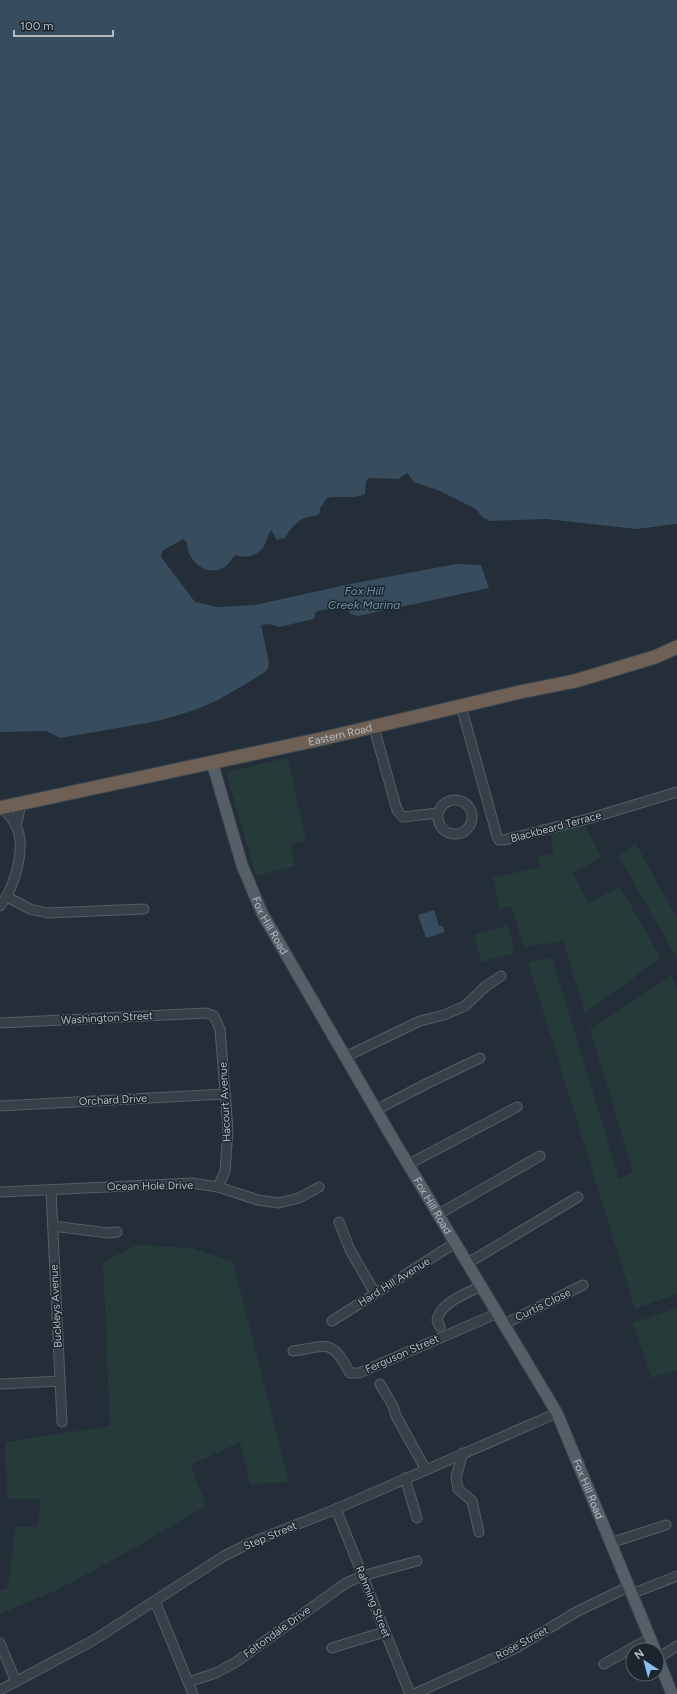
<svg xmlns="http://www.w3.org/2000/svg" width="677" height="1694" font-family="Figtree,sans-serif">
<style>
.green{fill:#263b39}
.water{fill:#374d5d}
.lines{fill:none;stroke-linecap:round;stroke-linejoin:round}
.minor-casing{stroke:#545e66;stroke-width:11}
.major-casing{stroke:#3f4951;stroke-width:13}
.highway-casing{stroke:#414b53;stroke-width:15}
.minor{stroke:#364048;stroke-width:9}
.major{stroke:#545f68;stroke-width:11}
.highway{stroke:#6e6054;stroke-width:13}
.labels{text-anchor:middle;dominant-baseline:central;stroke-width:3;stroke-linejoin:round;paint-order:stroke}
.street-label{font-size:11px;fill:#b1bbc4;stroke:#1b252d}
.water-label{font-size:12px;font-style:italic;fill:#7390a6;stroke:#1b252d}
</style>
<rect width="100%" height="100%" fill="#232e38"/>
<g class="green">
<path d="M 288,758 L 306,841 L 291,844 L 295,866 L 256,876 L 226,772 Z"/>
<path d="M 583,823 L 602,857 L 573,873 L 588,903 L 620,887 L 661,958 L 585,1013 L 563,941 L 524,947 L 511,906 L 499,908 L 493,878 L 541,867 L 538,857 L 554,852 L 550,833 Z"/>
<path d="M 636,844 L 677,918 L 677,958 L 618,855 Z"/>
<path d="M 508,925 L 515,953 L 481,962 L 474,935 Z"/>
<path d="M 552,957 L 619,1179 L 633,1172 L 590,1029 L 671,976 L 677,987 L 677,1294 L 635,1309 L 528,962 Z"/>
<path d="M 137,1245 L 193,1248 L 233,1262 L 289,1482 L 250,1484 L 240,1442 L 191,1465 L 206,1506 L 124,1554 L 57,1590 L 0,1614 L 0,1591 L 8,1588 L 15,1527 L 38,1527 L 40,1499 L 7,1499 L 5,1442 L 110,1426 L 103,1262 Z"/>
<path d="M 677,1308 L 677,1370 L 651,1378 L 633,1323 Z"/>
</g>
<g class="water">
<path d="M 0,0 L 677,0 L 677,524 L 636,529 L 546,519 L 490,521 L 482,517 L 476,509 L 440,491 L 414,482 L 407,473 L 398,479 L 369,478 L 366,481 L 365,494 C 354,500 339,495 327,498 L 320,508 L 320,513 L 316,516 C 301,516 292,526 285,538 L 277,540 L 271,530 C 268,534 267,539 265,544 C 259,556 247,559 235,555 C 231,559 229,565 223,568 C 205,577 186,560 187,542 L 183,539 L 162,551 L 161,557 L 195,602 L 218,607 L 255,605 L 350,584 L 456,564 L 481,565 L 489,588 L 358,616 L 350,614 L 347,605 L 318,611 L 315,613 L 314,619 L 279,627 L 270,624 L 261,625 L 269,663 L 268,668 L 264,673 L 218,700 L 195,710 L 158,721 L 60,738 L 46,731 L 0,732 Z"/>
<path d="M 434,910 L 439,926 L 443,926 L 445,932 L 426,938 L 418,915 Z"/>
</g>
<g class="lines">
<defs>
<g id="minor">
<path d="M 461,706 L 497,836 L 499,840 L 504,840 L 591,818 L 677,792"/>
<path d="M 374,728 L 397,810 L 403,817 L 438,813"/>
<circle cx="455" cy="817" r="17"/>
<path d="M 16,826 L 21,805"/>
<path d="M 7,897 L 30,909 L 47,913 L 144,909"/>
<path d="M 0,906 C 14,889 27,847 16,826 C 13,819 7,814 3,808"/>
<path d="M 0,1023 L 206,1013 L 214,1016 L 220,1029 L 228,1130 L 225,1171 L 218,1187"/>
<path d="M 345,1057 L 420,1021 L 444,1015 L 465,1006 L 486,986 L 501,976"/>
<path d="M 0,1106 L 225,1094"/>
<path d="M 376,1110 L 426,1084 L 480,1058"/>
<path d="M 409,1164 L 517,1107"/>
<path d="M 51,1190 L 62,1422"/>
<path d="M 0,1192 L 192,1183 L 218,1187 L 258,1200 L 279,1203 L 299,1198 L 319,1187"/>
<path d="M 439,1214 L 540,1156"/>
<path d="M 339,1222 L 350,1250 L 375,1293"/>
<path d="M 53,1226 L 108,1233 L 117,1232"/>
<path d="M 468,1263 L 578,1197"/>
<path d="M 332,1321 L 455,1243"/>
<path d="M 504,1324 L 583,1285"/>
<path d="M 440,1327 L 437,1320 C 441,1302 467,1293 482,1286"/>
<path d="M 293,1351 C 329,1346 331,1338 350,1373 L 359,1373 L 498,1313"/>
<path d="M 0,1384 L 60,1381"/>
<path d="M 380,1384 L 393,1406 L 396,1416 L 426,1470"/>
<path d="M 463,1453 L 456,1477 L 458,1489 L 472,1501 L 479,1532"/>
<path d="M 405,1478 L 417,1518"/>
<path d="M 336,1509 L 410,1694"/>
<path d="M 610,1543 L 666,1525"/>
<path d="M 631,1594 L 677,1576"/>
<path d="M 155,1601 L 193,1694"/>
<path d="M 0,1643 L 16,1682"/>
<path d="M 332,1648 L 384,1632"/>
<path d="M 658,1658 L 677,1646"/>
<path d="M 604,1664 L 650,1638"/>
<path d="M 188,1682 L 216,1673 L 236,1662 L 346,1583 L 362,1576 L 417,1561"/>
<path d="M 0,1690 L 94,1640 L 224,1556 L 250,1543 L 336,1509 L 557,1413"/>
<path d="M 414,1694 L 516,1648 L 578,1611 L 628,1587"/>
</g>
<g id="major">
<path id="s1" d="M 212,762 L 242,865 L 262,913 L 390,1134 L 557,1413 L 655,1650"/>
<path d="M 657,1656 L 672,1694"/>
</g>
<g id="highway">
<path id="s2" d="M 0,808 L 321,739 L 520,692 L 575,681 L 655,657 L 677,647"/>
</g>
</defs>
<use href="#minor" class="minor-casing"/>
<use href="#major" class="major-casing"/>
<use href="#highway" class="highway-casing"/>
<use href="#minor" class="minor"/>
<use href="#major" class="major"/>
<use href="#highway" class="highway"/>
</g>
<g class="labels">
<g class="street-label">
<text stroke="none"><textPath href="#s2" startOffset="348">Eastern Road</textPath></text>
<text transform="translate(556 827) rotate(-15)">Blackbeard Terrace</text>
<text stroke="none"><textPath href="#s1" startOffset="174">Fox Hill Road</textPath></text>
<text transform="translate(107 1018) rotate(-3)">Washington Street</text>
<text transform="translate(113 1100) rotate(-3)">Orchard Drive</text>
<text transform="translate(225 1102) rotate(-93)">Hacourt Avenue</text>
<text transform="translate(150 1186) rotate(-1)">Ocean Hole Drive</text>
<text stroke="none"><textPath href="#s1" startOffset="498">Fox Hill Road</textPath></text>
<text transform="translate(394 1282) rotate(-32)">Hard Hill Avenue</text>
<text transform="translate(543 1305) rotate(-26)">Curtis Close</text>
<text transform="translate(56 1306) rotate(-93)">Buckleys Avenue</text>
<text transform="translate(402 1354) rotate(-24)">Ferguson Street</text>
<text stroke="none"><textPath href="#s1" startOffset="822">Fox Hill Road</textPath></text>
<text transform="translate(270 1536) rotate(-23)">Step Street</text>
<text transform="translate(373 1602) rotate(68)">Rahming Street</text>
<text transform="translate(277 1632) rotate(-36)">Feltondale Drive</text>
<text transform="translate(522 1643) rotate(-28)">Rose Street</text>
</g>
<g class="water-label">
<text x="364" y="591">Fox Hill<tspan x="364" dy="14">Creek Marina</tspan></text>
</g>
</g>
<g transform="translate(645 1662) rotate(324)"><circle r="19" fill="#1b252d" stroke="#576169"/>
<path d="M0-3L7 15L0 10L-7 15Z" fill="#8abff0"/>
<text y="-6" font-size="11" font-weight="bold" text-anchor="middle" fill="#b1bbc4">N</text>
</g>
<path d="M14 30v6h99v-6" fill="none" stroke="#b1bbc4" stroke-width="2"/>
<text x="20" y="30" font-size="12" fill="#b1bbc4" stroke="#1b252d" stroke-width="3" paint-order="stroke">100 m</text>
</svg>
